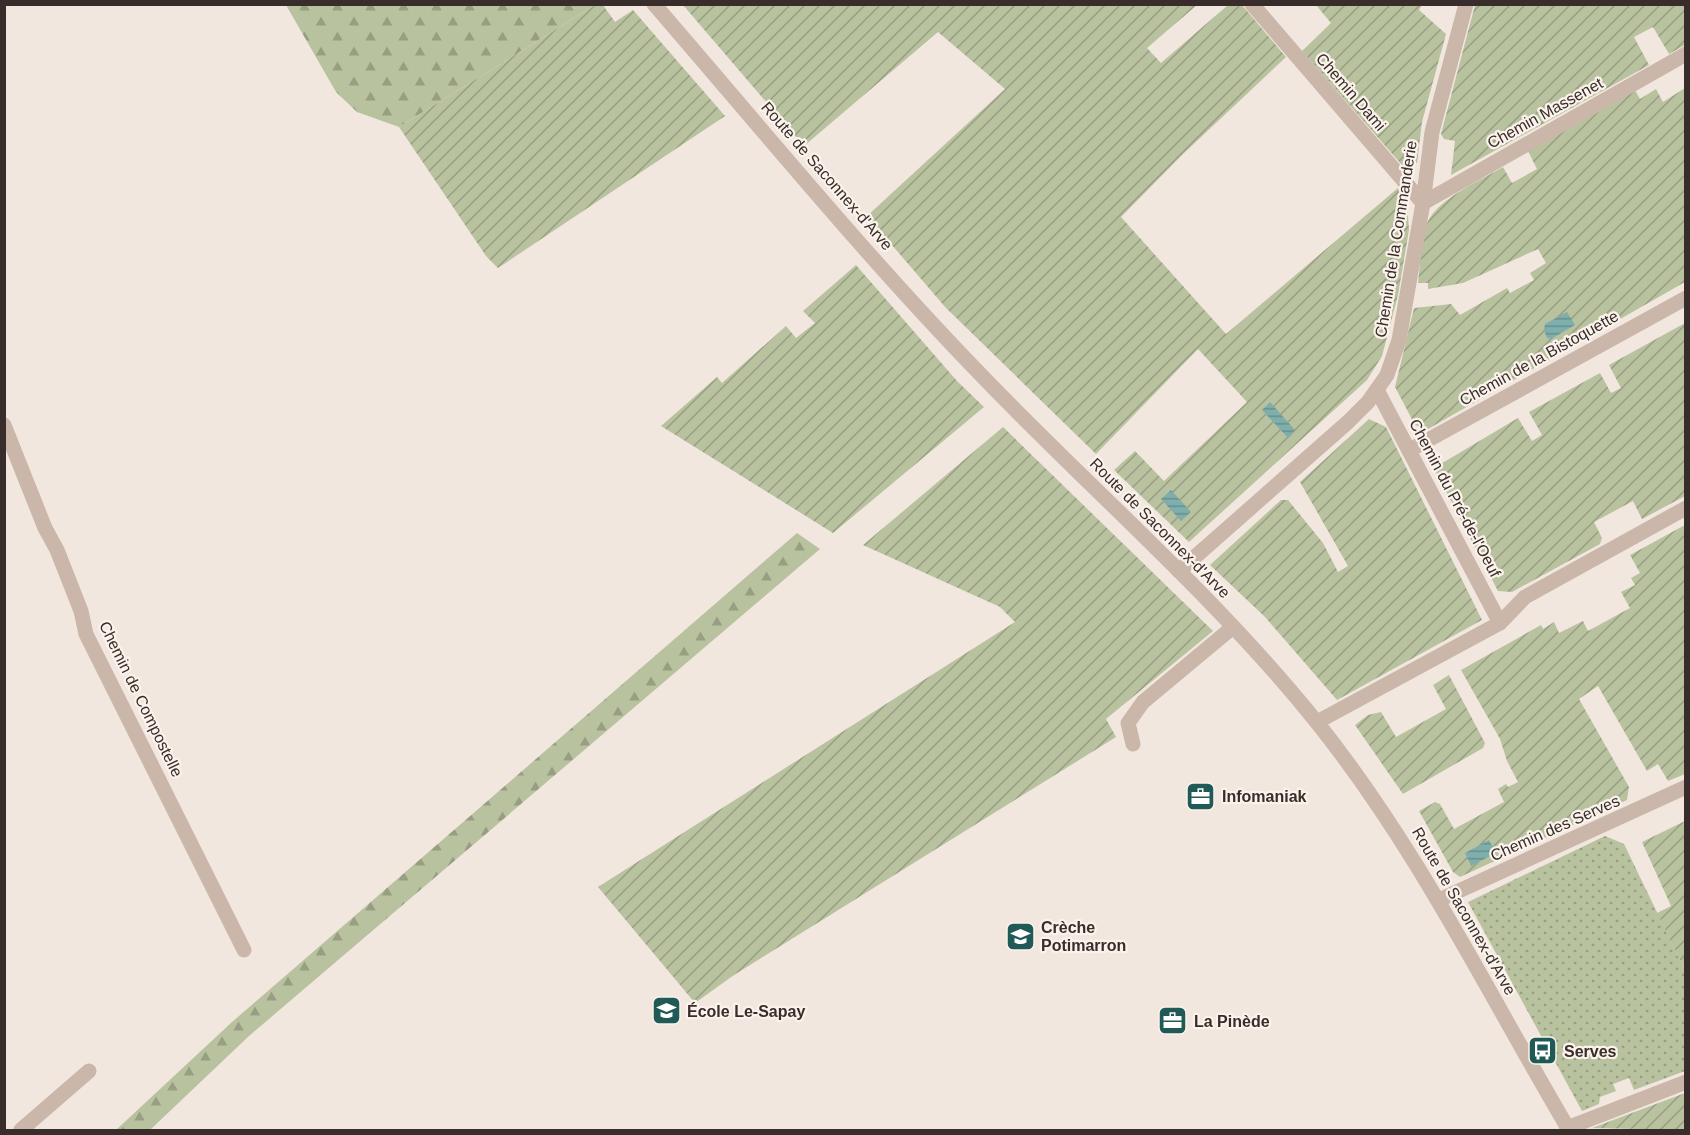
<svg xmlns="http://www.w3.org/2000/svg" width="1690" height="1135" font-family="Helvetica,sans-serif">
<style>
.grass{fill:url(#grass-dots)}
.forest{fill:url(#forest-firs)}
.garden{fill:url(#garden-furrows)}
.water{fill:url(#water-rules)}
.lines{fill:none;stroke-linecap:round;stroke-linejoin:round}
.minor{stroke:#cbb6aa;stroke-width:15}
.tertiary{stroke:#cbb6aa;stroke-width:15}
.labels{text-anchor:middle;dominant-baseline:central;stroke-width:4.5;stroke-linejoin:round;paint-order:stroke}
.street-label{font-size:16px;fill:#382d2a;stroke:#faf2eb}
.poi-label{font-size:16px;font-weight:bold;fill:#382d2a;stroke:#faf2eb;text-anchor:start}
</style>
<defs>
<pattern id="grass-dots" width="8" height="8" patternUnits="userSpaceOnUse" patternTransform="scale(1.5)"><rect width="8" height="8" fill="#b9c29f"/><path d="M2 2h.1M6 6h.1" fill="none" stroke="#979e82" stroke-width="1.8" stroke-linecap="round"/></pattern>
<pattern id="forest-firs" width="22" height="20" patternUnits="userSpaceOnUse" patternTransform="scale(1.5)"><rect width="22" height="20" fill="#b9c29f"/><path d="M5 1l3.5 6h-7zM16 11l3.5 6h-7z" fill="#979e82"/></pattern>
<pattern id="garden-furrows" width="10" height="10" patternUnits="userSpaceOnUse" patternTransform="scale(1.5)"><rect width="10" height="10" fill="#b9c29f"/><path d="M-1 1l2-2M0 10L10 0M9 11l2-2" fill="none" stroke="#979e82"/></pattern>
<pattern id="water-rules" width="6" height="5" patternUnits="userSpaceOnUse" patternTransform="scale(1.5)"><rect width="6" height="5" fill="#7eafac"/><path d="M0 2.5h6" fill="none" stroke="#688f8c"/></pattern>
</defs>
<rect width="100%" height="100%" fill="#f2e7df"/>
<path class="grass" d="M 1605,836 L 1624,844 L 1685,970 L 1685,1071 L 1634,1090 L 1629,1078 L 1613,1084 L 1616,1091 L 1600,1097 L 1599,1104 L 1582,1111 L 1468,902 Z"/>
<g class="forest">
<path d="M 286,5 L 595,5 L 399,127 L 357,112 L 336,92 Z"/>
<path d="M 797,533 L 820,549 L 249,1036 L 150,1130 L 116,1130 L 232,1022 Z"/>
</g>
<g class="garden">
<path d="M 595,5 L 603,5 L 615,22 L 633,10 L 725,116 L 498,268 L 486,256 L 399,127 Z"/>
<path d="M 683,5 L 1197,5 L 1147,48 L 1161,63 L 1228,5 L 1242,5 L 1286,57 L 1183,154 L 1121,217 L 1226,334 L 1398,188 L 1407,202 L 1409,230 L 1398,295 L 1382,356 L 1367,380 L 1189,542 L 1114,470 L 1135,451 L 1164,481 L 1247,402 L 1198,349 L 1096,454 L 946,308 L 867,216 L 1005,89 L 938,32 L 804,146 Z"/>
<path d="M 1316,5 L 1422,5 L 1419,10 L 1446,34 L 1422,122 L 1417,163 L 1402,165 L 1302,51 L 1331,23 Z"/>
<path d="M 1475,5 L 1685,5 L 1685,45 L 1669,54 L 1653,27 L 1634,37 L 1649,65 L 1451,175 L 1455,141 L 1444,139 L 1441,134 Z"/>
<path d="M 1685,88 L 1685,282 L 1428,429 L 1415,425 L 1395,387 L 1414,308 L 1451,304 L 1460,315 L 1507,288 L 1510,293 L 1534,280 L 1530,273 L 1546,263 L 1538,249 L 1463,283 L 1428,289 L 1428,283 L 1418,283 C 1420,265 1421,245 1426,227 C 1432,201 1481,180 1503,167 L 1512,183 L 1537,169 L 1528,151 L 1635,90 L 1640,99 L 1656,89 L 1663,102 Z"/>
<path d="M 856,265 L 957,381 L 984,407 L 833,533 L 661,426 L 717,377 L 722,383 L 786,326 L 796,338 L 815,323 L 803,311 Z"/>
<path d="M 1685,323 L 1685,496 L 1642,519 L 1633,501 L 1594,522 L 1602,538 L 1600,544 L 1512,592 L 1498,591 L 1434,468 L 1518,418 L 1532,441 L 1542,435 L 1529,412 L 1600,373 L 1611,393 L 1621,388 L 1609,365 Z"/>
<path d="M 1369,419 L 1386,427 L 1482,620 L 1337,700 L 1265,617 L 1210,565 L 1281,500 L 1288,500 L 1323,543 L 1338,572 L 1348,566 L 1300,482 Z"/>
<path d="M 1003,427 L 1213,631 L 1106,719 L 1116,737 L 734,975 L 695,1003 L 598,887 L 1015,622 L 1000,607 L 863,545 Z"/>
<path d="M 1685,525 L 1685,774 L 1668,781 L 1658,764 L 1647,771 L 1598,686 L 1579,699 L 1629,787 L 1627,800 L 1460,877 L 1453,872 L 1419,811 L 1435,802 L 1440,804 L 1454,829 L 1504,802 L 1498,789 L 1506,784 L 1508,787 L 1518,782 L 1507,761 L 1500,739 L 1461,670 L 1541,625 L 1543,629 L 1554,622 L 1559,633 L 1583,621 L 1588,631 L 1630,608 L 1621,592 L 1635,585 L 1631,578 L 1640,573 L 1630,555 Z"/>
<path d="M 1449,675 L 1485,743 L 1483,748 L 1403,794 L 1355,725 L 1368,715 L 1381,712 L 1396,737 L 1446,709 L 1433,685 Z"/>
<path d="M 1685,821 L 1685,970 L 1657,913 L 1671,906 L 1642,842 Z"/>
<path d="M 1685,1093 L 1685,1130 L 1592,1128 Z"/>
</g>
<g class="water">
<path d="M 1567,312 L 1575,325 L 1551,339 L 1547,338 L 1544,330 L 1545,324 Z"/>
<path d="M 1270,402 L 1295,430 L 1288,438 L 1262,410 Z"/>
<path d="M 1171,490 L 1191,512 L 1181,521 L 1161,499 Z"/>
<path d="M 1489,840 L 1496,853 L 1471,866 L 1465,853 Z"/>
</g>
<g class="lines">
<g class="minor">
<path d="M 1252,4 L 1423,203 L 1686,54"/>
<path d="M 1377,390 L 1500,623"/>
<path d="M 4,425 L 45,528 L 57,550 L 81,611 L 86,634 L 244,950"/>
<path d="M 1410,450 L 1686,298"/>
<path d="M 1179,571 L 1348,422 L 1368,402 L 1387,375 L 1399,340 L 1423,203 L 1432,132 L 1466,4"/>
<path d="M 1317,722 L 1500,623 L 1525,597 L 1686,508"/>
<path d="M 1133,744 L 1128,723 L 1143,702 L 1233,627"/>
<path d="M 1439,900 L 1686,787"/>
<path d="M 1567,1128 L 1686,1082"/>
<path d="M 21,1130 L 89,1071"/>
</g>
<path class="tertiary" d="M 654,4 C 763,130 868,259 984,378 C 1094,492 1215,596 1315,720 C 1418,848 1486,990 1569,1130"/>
</g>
<defs>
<symbol id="office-square" viewBox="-11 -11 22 22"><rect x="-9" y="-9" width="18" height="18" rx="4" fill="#205a57" stroke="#faf2eb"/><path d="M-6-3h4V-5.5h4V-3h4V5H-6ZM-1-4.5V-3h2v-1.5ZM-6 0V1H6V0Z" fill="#fff"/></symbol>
<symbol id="school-square" viewBox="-11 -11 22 22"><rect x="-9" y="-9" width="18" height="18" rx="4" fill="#205a57" stroke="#faf2eb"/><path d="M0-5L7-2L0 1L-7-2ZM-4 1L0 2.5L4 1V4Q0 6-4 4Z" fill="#fff"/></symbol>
<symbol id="bus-square" viewBox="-11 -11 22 22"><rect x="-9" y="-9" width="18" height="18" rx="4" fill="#205a57" stroke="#faf2eb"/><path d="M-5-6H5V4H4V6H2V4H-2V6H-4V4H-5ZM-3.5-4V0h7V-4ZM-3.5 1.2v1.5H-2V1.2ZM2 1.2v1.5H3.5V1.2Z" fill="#fff"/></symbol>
</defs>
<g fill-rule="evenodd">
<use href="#office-square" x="1184" y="780" width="33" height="33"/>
<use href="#school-square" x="1004" y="920" width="33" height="33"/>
<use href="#school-square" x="650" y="994" width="33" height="33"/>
<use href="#office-square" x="1156" y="1004" width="33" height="33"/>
<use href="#bus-square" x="1526" y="1034" width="33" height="33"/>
</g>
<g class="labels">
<g class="street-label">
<text transform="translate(1351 92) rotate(49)">Chemin Dami</text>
<text transform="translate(1545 113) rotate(-29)">Chemin Massenet</text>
<text transform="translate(827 176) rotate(49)">Route de Saconnex-d'Arve</text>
<text transform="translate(1396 239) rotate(-81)">Chemin de la Commanderie</text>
<text transform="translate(1539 358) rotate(-29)">Chemin de la Bistoquette</text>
<text transform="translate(1455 498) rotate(62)">Chemin du Pré-de-l'Oeuf</text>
<text transform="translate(1160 528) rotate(45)">Route de Saconnex-d'Arve</text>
<text transform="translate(141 699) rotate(64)">Chemin de Compostelle</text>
<text transform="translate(1555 828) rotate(-24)">Chemin des Serves</text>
<text transform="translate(1464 911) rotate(60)">Route de Saconnex-d'Arve</text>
</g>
<g class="poi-label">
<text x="1222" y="796">Infomaniak</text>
<text x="1041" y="927">Crèche<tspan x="1041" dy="18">Potimarron</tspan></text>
<text x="687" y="1011">École Le-Sapay</text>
<text x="1194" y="1021">La Pinède</text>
<text x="1564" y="1051">Serves</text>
</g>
</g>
<rect width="1690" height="1135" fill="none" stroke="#382d2a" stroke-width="12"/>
</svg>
